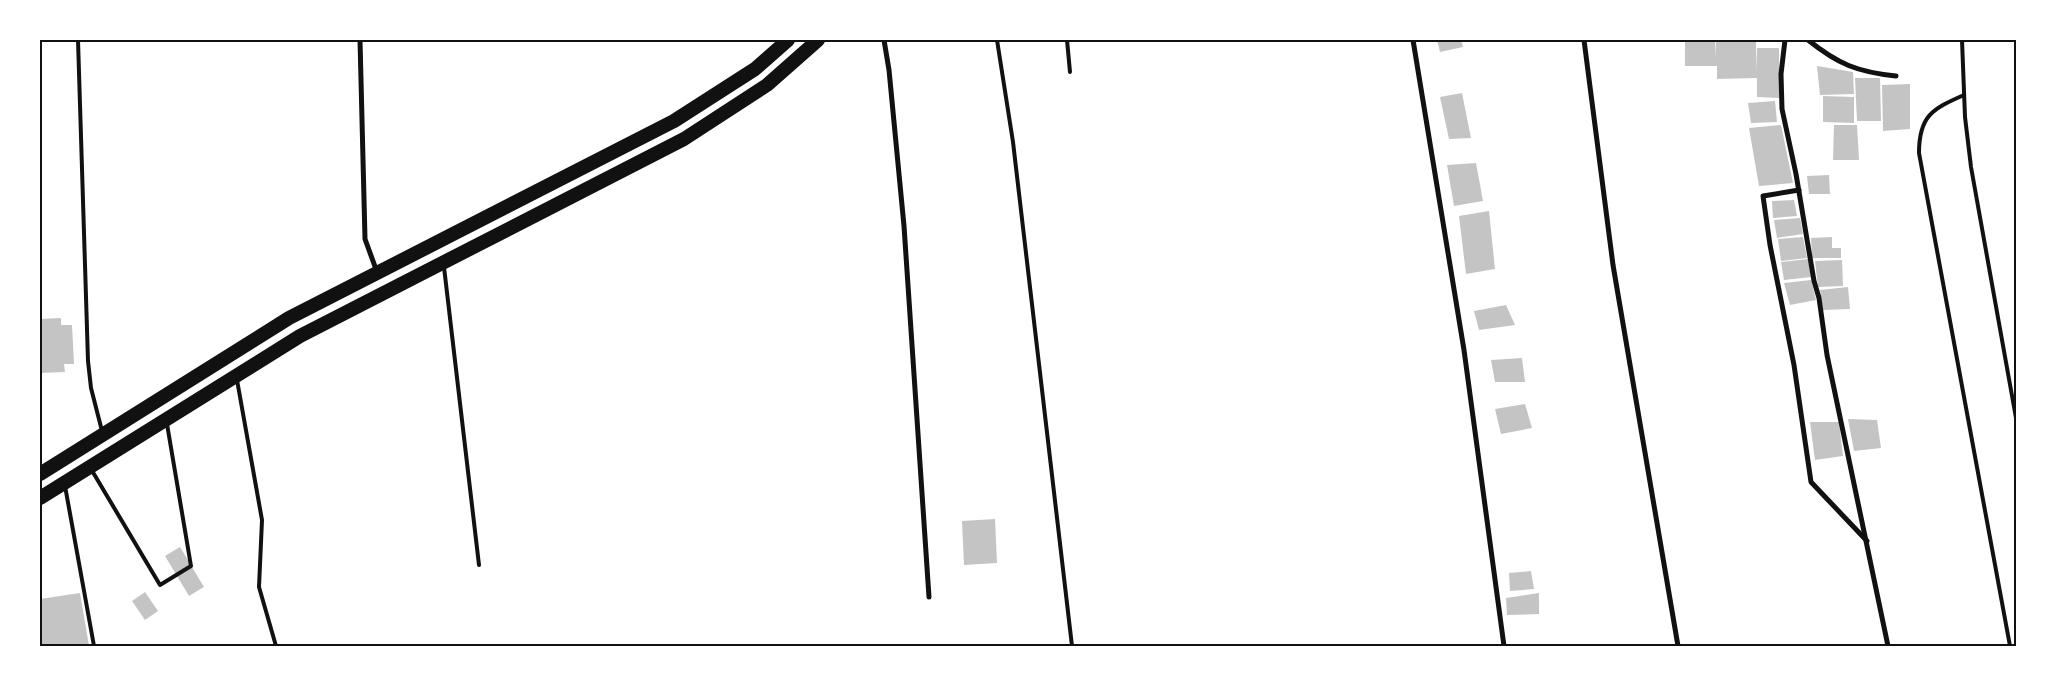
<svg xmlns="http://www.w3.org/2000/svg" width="2056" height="686" font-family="Roboto,sans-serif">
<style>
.building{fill:#c4c4c4}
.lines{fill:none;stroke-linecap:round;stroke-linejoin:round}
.service{stroke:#111;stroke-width:4}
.minor{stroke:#111;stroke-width:5}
.trunk{stroke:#111;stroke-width:14}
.neatline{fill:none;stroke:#111;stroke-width:2}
</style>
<rect width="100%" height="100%" fill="#fff"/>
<g class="building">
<path d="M 1437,40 L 1461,40 L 1463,47 L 1440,52 Z"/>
<path d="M 1685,40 L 1715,40 L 1716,58 L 1716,40 L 1756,40 L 1756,71 L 1757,48 L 1779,48 L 1779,98 L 1757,97 L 1757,78 L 1717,79 L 1717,66 L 1685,66 Z"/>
<path d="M 1817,66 L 1853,72 L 1854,94 L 1820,95 Z"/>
<path d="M 1855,78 L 1880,78 L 1881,121 L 1857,121 Z"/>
<path d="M 1910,84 L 1910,129 L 1883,131 L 1882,85 Z"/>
<path d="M 1462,93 L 1471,138 L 1449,139 L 1440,97 Z"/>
<path d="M 1823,96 L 1854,97 L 1854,123 L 1823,122 Z"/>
<path d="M 1775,101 L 1777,122 L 1751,123 L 1748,103 Z"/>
<path d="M 1781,125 L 1793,183 L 1759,186 L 1749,128 Z"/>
<path d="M 1834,125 L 1857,125 L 1859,160 L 1833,160 Z"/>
<path d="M 1476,163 L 1483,201 L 1454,206 L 1447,165 Z"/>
<path d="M 1829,175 L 1830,194 L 1809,194 L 1807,176 Z"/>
<path d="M 1794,200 L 1797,216 L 1773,218 L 1772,201 Z"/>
<path d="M 1489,211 L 1495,269 L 1466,274 L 1459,216 Z"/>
<path d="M 1800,218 L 1803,234 L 1777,238 L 1774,220 Z"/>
<path d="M 1803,237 L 1807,258 L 1781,261 L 1778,239 Z"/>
<path d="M 1832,237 L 1832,248 L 1841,248 L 1841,258 L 1812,258 L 1811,238 Z"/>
<path d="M 1808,259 L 1811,277 L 1784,280 L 1781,262 Z"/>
<path d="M 1842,260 L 1843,286 L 1818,287 L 1815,261 Z"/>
<path d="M 1811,280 L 1816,300 L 1790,305 L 1784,283 Z"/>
<path d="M 1848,287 L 1850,309 L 1823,310 L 1820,290 Z"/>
<path d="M 1506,305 L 1515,325 L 1479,330 L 1474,311 Z"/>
<path d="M 61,318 L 61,325 L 72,325 L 74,364 L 64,364 L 65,372 L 40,373 L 40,319 Z"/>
<path d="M 1522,358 L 1525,382 L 1495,382 L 1491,360 Z"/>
<path d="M 1525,404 L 1532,428 L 1501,434 L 1495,409 Z"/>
<path d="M 1848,419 L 1877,420 L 1881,448 L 1854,451 Z"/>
<path d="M 1810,422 L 1839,422 L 1843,456 L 1815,460 Z"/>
<path d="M 995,519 L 997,563 L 964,565 L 962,521 Z"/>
<path d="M 180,547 L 204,587 L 189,596 L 165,556 Z"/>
<path d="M 1531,571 L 1534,589 L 1510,591 L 1509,573 Z"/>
<path d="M 145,592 L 158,611 L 145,620 L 132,601 Z"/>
<path d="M 80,593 L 89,646 L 40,646 L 40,599 Z"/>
<path d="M 1539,593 L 1539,614 L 1507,615 L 1506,598 Z"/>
</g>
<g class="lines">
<g class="service">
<path d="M 78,40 L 88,361 L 91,388 L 102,431"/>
<path d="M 997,40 L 1013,142 L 1072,646"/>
<path d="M 1067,40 L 1070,72"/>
<path d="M 1962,40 L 1965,117 L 1971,167 L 2016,418"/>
<path d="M 1964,95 C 1932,109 1919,116 1919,153 L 2010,646"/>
<path d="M 444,267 L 479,565"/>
<path d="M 237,380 L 262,520 L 259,587 L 276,646"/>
<path d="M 91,469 L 160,585 L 191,566 L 167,424"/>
<path d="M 65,486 L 94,646"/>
</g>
<g class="minor">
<path d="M 360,40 L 365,239 L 377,272"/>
<path d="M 884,40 L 889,70 L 904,226 L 929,597"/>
<path d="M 1413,40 L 1464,350 L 1504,646"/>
<path d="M 1584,40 L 1613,265 L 1678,646"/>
<path d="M 1785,40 L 1781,74 L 1782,109 L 1796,174 L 1814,281 L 1819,298 L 1827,355 L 1888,646"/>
<path d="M 1808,40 C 1838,64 1857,72 1896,76"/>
<path d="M 1799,190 L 1763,196 L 1770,245 L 1794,365 L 1811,482 L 1867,541"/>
</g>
<g class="trunk">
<path d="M 40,474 L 289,318 L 674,121 L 755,69 L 788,40"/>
<path d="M 40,498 L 300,336 L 684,139 L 767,85 L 818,40"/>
</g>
</g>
<rect width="2056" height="686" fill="none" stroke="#ffffff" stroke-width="82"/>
<rect x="41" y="41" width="1974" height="604" class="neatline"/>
</svg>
